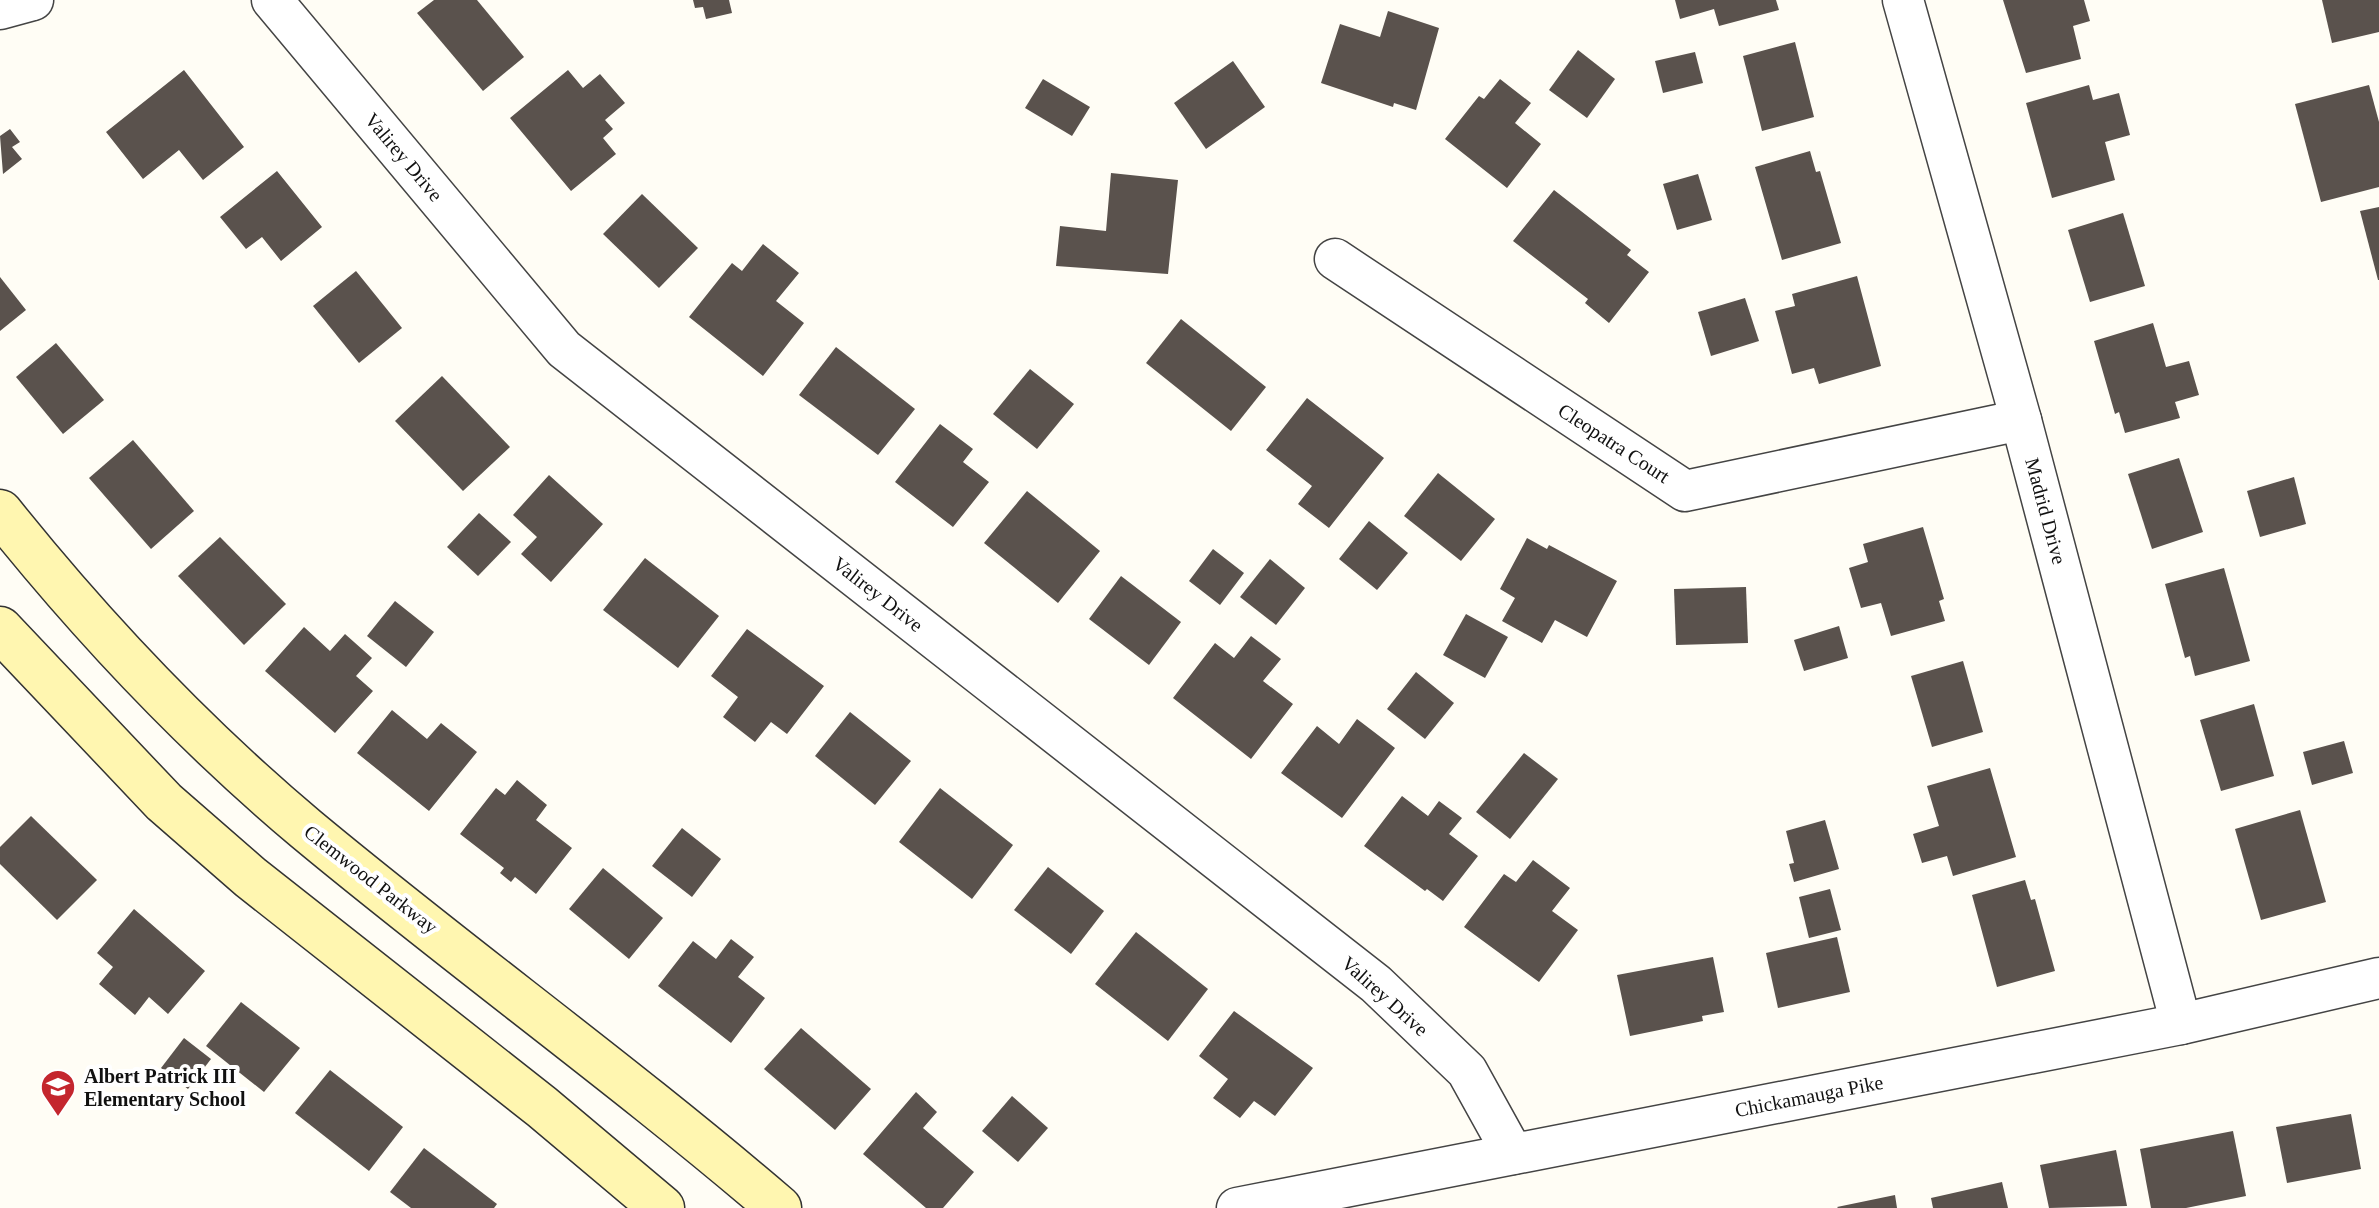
<svg xmlns="http://www.w3.org/2000/svg" width="2379" height="1208" font-family="Georgia,serif">
<style>
.building{fill:#5a524d}
.lines{fill:none;stroke-linecap:round;stroke-linejoin:round}
.street-casing{stroke:#444;stroke-width:43}
.secondary-casing{stroke:#333;stroke-width:47}
.street{stroke:#fff;stroke-width:40}
.secondary{stroke:#fff6b0;stroke-width:44}
.labels{text-anchor:middle;dominant-baseline:central;stroke-width:8;stroke-linejoin:round;paint-order:stroke}
.street-label{font-size:20px;fill:#111;stroke:#fff}
.poi-label{font-size:20px;font-weight:bold;fill:#111;stroke:#fff;text-anchor:start}
</style>
<rect width="100%" height="100%" fill="#fffdf5"/>
<g class="building">
<path d="M 434,0 L 477,0 L 524,57 L 483,91 L 417,13 Z"/>
<path d="M 693,0 L 729,0 L 732,13 L 706,19 L 703,7 L 695,8 Z"/>
<path d="M 1675,0 L 1776,0 L 1779,10 L 1719,26 L 1714,9 L 1680,19 Z"/>
<path d="M 2003,0 L 2084,0 L 2090,21 L 2073,26 L 2081,59 L 2026,73 Z"/>
<path d="M 2322,0 L 2379,0 L 2379,32 L 2332,43 Z"/>
<path d="M 1388,11 L 1439,28 L 1416,110 L 1394,103 L 1393,107 L 1321,83 L 1340,24 L 1380,37 Z"/>
<path d="M 1795,42 L 1814,117 L 1762,131 L 1743,56 Z"/>
<path d="M 1578,50 L 1615,79 L 1587,118 L 1549,90 Z"/>
<path d="M 1695,52 L 1703,83 L 1663,93 L 1655,61 Z"/>
<path d="M 1233,61 L 1265,107 L 1206,149 L 1174,103 Z"/>
<path d="M 184,70 L 244,147 L 203,180 L 179,150 L 143,179 L 106,132 Z"/>
<path d="M 568,70 L 583,88 L 600,74 L 625,103 L 605,120 L 613,129 L 603,138 L 616,154 L 571,191 L 510,118 Z"/>
<path d="M 1043,79 L 1090,107 L 1072,136 L 1025,108 Z"/>
<path d="M 1500,79 L 1531,103 L 1515,123 L 1541,144 L 1507,188 L 1445,139 L 1479,96 L 1484,99 Z"/>
<path d="M 2089,85 L 2093,100 L 2119,93 L 2130,135 L 2105,142 L 2115,180 L 2052,198 L 2026,103 Z"/>
<path d="M 2369,85 L 2379,122 L 2379,187 L 2321,202 L 2295,104 Z"/>
<path d="M 10,129 L 20,142 L 12,147 L 22,159 L 3,174 L 0,136 Z"/>
<path d="M 1810,151 L 1816,172 L 1820,171 L 1841,243 L 1782,260 L 1755,167 Z"/>
<path d="M 277,171 L 322,227 L 281,261 L 262,237 L 246,249 L 220,217 Z"/>
<path d="M 1111,173 L 1178,180 L 1168,274 L 1056,266 L 1060,226 L 1106,231 Z"/>
<path d="M 1698,174 L 1712,220 L 1677,230 L 1663,184 Z"/>
<path d="M 1554,190 L 1631,250 L 1627,255 L 1649,272 L 1609,323 L 1585,303 L 1588,299 L 1513,241 Z"/>
<path d="M 642,194 L 698,248 L 659,288 L 603,234 Z"/>
<path d="M 2379,207 L 2379,280 L 2378,280 L 2360,211 Z"/>
<path d="M 2123,213 L 2145,286 L 2090,302 L 2068,230 Z"/>
<path d="M 763,244 L 799,273 L 776,301 L 804,323 L 763,376 L 689,317 L 732,263 L 742,271 Z"/>
<path d="M 356,271 L 402,328 L 359,363 L 313,306 Z"/>
<path d="M 1857,276 L 1881,366 L 1819,384 L 1814,368 L 1792,374 L 1775,311 L 1795,306 L 1792,294 Z"/>
<path d="M 0,277 L 26,310 L 0,331 Z"/>
<path d="M 1745,298 L 1759,341 L 1711,356 L 1698,312 Z"/>
<path d="M 1181,319 L 1266,387 L 1231,431 L 1146,363 Z"/>
<path d="M 2153,323 L 2166,367 L 2189,361 L 2199,395 L 2175,402 L 2180,418 L 2125,433 L 2119,412 L 2115,414 L 2094,341 Z"/>
<path d="M 56,343 L 104,400 L 63,434 L 16,377 Z"/>
<path d="M 836,347 L 915,409 L 878,455 L 799,395 Z"/>
<path d="M 1030,369 L 1074,404 L 1037,449 L 993,414 Z"/>
<path d="M 442,376 L 510,447 L 463,491 L 395,421 Z"/>
<path d="M 1307,398 L 1384,458 L 1329,528 L 1298,504 L 1312,486 L 1266,450 Z"/>
<path d="M 940,424 L 973,449 L 963,462 L 989,482 L 953,527 L 895,482 Z"/>
<path d="M 133,440 L 194,511 L 151,549 L 89,478 Z"/>
<path d="M 2179,458 L 2203,532 L 2152,549 L 2128,474 Z"/>
<path d="M 1438,473 L 1495,519 L 1461,561 L 1404,516 Z"/>
<path d="M 549,475 L 603,524 L 551,582 L 521,554 L 537,537 L 513,515 Z"/>
<path d="M 2294,477 L 2306,524 L 2260,537 L 2247,491 Z"/>
<path d="M 1027,491 L 1100,551 L 1058,603 L 984,543 Z"/>
<path d="M 479,513 L 511,542 L 478,576 L 447,547 Z"/>
<path d="M 1369,521 L 1408,553 L 1377,590 L 1339,559 Z"/>
<path d="M 1923,527 L 1944,599 L 1939,601 L 1945,621 L 1891,636 L 1881,603 L 1861,608 L 1849,568 L 1868,562 L 1863,544 Z"/>
<path d="M 220,537 L 286,604 L 244,645 L 178,576 Z"/>
<path d="M 1527,538 L 1547,549 L 1549,545 L 1617,581 L 1587,637 L 1555,620 L 1542,643 L 1502,621 L 1515,598 L 1500,589 Z"/>
<path d="M 1213,549 L 1244,573 L 1220,605 L 1189,581 Z"/>
<path d="M 645,558 L 719,616 L 678,668 L 603,610 Z"/>
<path d="M 1270,559 L 1305,588 L 1276,625 L 1240,597 Z"/>
<path d="M 2224,568 L 2250,661 L 2195,676 L 2190,656 L 2185,658 L 2165,584 Z"/>
<path d="M 1121,576 L 1181,622 L 1149,665 L 1089,619 Z"/>
<path d="M 1746,587 L 1748,643 L 1676,645 L 1674,589 Z"/>
<path d="M 395,601 L 434,632 L 406,667 L 367,636 Z"/>
<path d="M 1466,614 L 1508,637 L 1485,678 L 1443,655 Z"/>
<path d="M 1839,626 L 1848,658 L 1804,671 L 1794,640 Z"/>
<path d="M 304,627 L 330,651 L 345,634 L 372,658 L 356,676 L 373,691 L 335,733 L 265,671 Z"/>
<path d="M 747,629 L 824,686 L 787,734 L 771,722 L 755,742 L 723,717 L 738,697 L 711,676 Z"/>
<path d="M 1251,636 L 1281,659 L 1263,681 L 1293,704 L 1251,759 L 1173,698 L 1215,643 L 1234,658 Z"/>
<path d="M 1963,661 L 1983,732 L 1932,747 L 1911,676 Z"/>
<path d="M 1416,672 L 1454,703 L 1425,739 L 1387,709 Z"/>
<path d="M 2254,704 L 2274,776 L 2221,791 L 2200,720 Z"/>
<path d="M 392,710 L 427,739 L 441,723 L 477,752 L 429,811 L 357,753 Z"/>
<path d="M 850,712 L 911,761 L 875,805 L 815,756 Z"/>
<path d="M 1357,719 L 1395,748 L 1342,818 L 1281,773 L 1317,726 L 1339,744 Z"/>
<path d="M 2344,741 L 2353,773 L 2312,785 L 2303,752 Z"/>
<path d="M 1524,753 L 1558,779 L 1510,839 L 1476,812 Z"/>
<path d="M 1990,768 L 2016,857 L 1953,876 L 1947,856 L 1922,863 L 1913,834 L 1939,826 L 1927,786 Z"/>
<path d="M 517,780 L 547,805 L 536,820 L 572,848 L 536,894 L 515,877 L 511,882 L 500,873 L 504,868 L 460,834 L 496,788 L 505,795 Z"/>
<path d="M 940,788 L 1013,845 L 972,899 L 899,842 Z"/>
<path d="M 1402,796 L 1428,816 L 1439,801 L 1462,818 L 1449,834 L 1478,856 L 1443,901 L 1427,889 L 1425,891 L 1364,846 Z"/>
<path d="M 2300,810 L 2326,902 L 2261,920 L 2235,829 Z"/>
<path d="M 31,816 L 97,880 L 57,920 L 0,864 L 0,847 Z"/>
<path d="M 1825,820 L 1839,869 L 1794,882 L 1789,864 L 1794,863 L 1786,831 Z"/>
<path d="M 682,828 L 721,859 L 692,897 L 652,866 Z"/>
<path d="M 1533,860 L 1570,888 L 1552,911 L 1578,930 L 1539,982 L 1464,927 L 1504,874 L 1516,882 Z"/>
<path d="M 1048,867 L 1104,911 L 1071,954 L 1014,910 Z"/>
<path d="M 603,868 L 663,918 L 629,959 L 569,909 Z"/>
<path d="M 2025,880 L 2031,900 L 2035,899 L 2055,971 L 1997,987 L 1972,895 Z"/>
<path d="M 1830,889 L 1841,930 L 1809,938 L 1799,897 Z"/>
<path d="M 134,909 L 205,971 L 168,1014 L 149,997 L 135,1015 L 99,984 L 113,967 L 97,953 Z"/>
<path d="M 1136,932 L 1208,989 L 1168,1041 L 1095,984 Z"/>
<path d="M 1837,937 L 1850,992 L 1778,1008 L 1766,953 Z"/>
<path d="M 731,939 L 754,957 L 738,977 L 765,998 L 731,1043 L 658,986 L 693,941 L 716,959 Z"/>
<path d="M 1713,957 L 1724,1012 L 1702,1016 L 1703,1021 L 1630,1036 L 1617,975 Z"/>
<path d="M 241,1002 L 300,1048 L 264,1092 L 206,1046 Z"/>
<path d="M 1234,1011 L 1313,1068 L 1275,1116 L 1254,1101 L 1240,1118 L 1213,1098 L 1228,1079 L 1199,1056 Z"/>
<path d="M 801,1028 L 871,1089 L 835,1130 L 764,1069 Z"/>
<path d="M 184,1038 L 211,1059 L 188,1089 L 161,1068 Z"/>
<path d="M 330,1070 L 403,1127 L 369,1171 L 295,1113 Z"/>
<path d="M 916,1092 L 937,1112 L 923,1128 L 974,1172 L 943,1208 L 926,1208 L 863,1154 Z"/>
<path d="M 1012,1096 L 1048,1128 L 1018,1162 L 982,1131 Z"/>
<path d="M 2351,1114 L 2361,1169 L 2287,1183 L 2276,1127 Z"/>
<path d="M 2233,1131 L 2246,1196 L 2186,1208 L 2151,1208 L 2140,1149 Z"/>
<path d="M 424,1148 L 497,1204 L 494,1208 L 411,1208 L 390,1192 Z"/>
<path d="M 2116,1150 L 2127,1206 L 2049,1208 L 2040,1165 Z"/>
<path d="M 2002,1182 L 2008,1208 L 1933,1208 L 1931,1198 Z"/>
<path d="M 1895,1195 L 1897,1208 L 1838,1208 L 1837,1207 Z"/>
</g>
<g class="lines">
<defs>
<g id="street">
<path d="M 272,0 L 564,349 L 1376,984 L 1467,1071 L 1513,1154"/>
<path d="M 1903,0 L 2021,420 L 2181,1024"/>
<path d="M 0,9 L 33,0"/>
<path d="M 1335,259 L 1685,491 L 2021,420"/>
<path d="M 1237,1208 L 2181,1024 L 2379,978"/>
</g>
<g id="secondary">
<path d="M 0,512 C 92,627 193,734 306,829 C 461,958 625,1076 779,1208"/>
<path d="M 0,629 L 164,802 L 250,877 L 542,1107 L 662,1208"/>
</g>
</defs>
<use href="#street" class="street-casing"/>
<use href="#secondary" class="secondary-casing"/>
<use href="#street" class="street"/>
<use href="#secondary" class="secondary"/>
</g>
<defs>
<symbol id="school-pin" viewBox="-11 -11 22 30"><path d="M0 17L-7.5 6A9.5 9.5 0 1 1 7.5 6Z" fill="#c4262e" stroke="#fff"/><path d="M0-5L7-2L0 1L-7-2ZM-4 1L0 2.5L4 1V4Q0 6-4 4Z" fill="#fff"/></symbol>
</defs>
<g fill-rule="evenodd">
<use href="#school-pin" x="38" y="1067" width="40" height="54"/>
</g>
<g class="labels">
<g class="street-label">
<text transform="translate(404 157) rotate(50)">Valirey Drive</text>
<text transform="translate(1614 443) rotate(33)">Cleopatra Court</text>
<text transform="translate(2046 511) rotate(75)">Madrid Drive</text>
<text transform="translate(878 594) rotate(38)">Valirey Drive</text>
<text transform="translate(371 879) rotate(38)">Clemwood Parkway</text>
<text transform="translate(1385 996) rotate(42)">Valirey Drive</text>
<text transform="translate(1809 1096) rotate(-11)">Chickamauga Pike</text>
</g>
<g class="poi-label">
<text x="84" y="1076">Albert Patrick III<tspan x="84" dy="23">Elementary School</tspan></text>
</g>
</g>
</svg>
